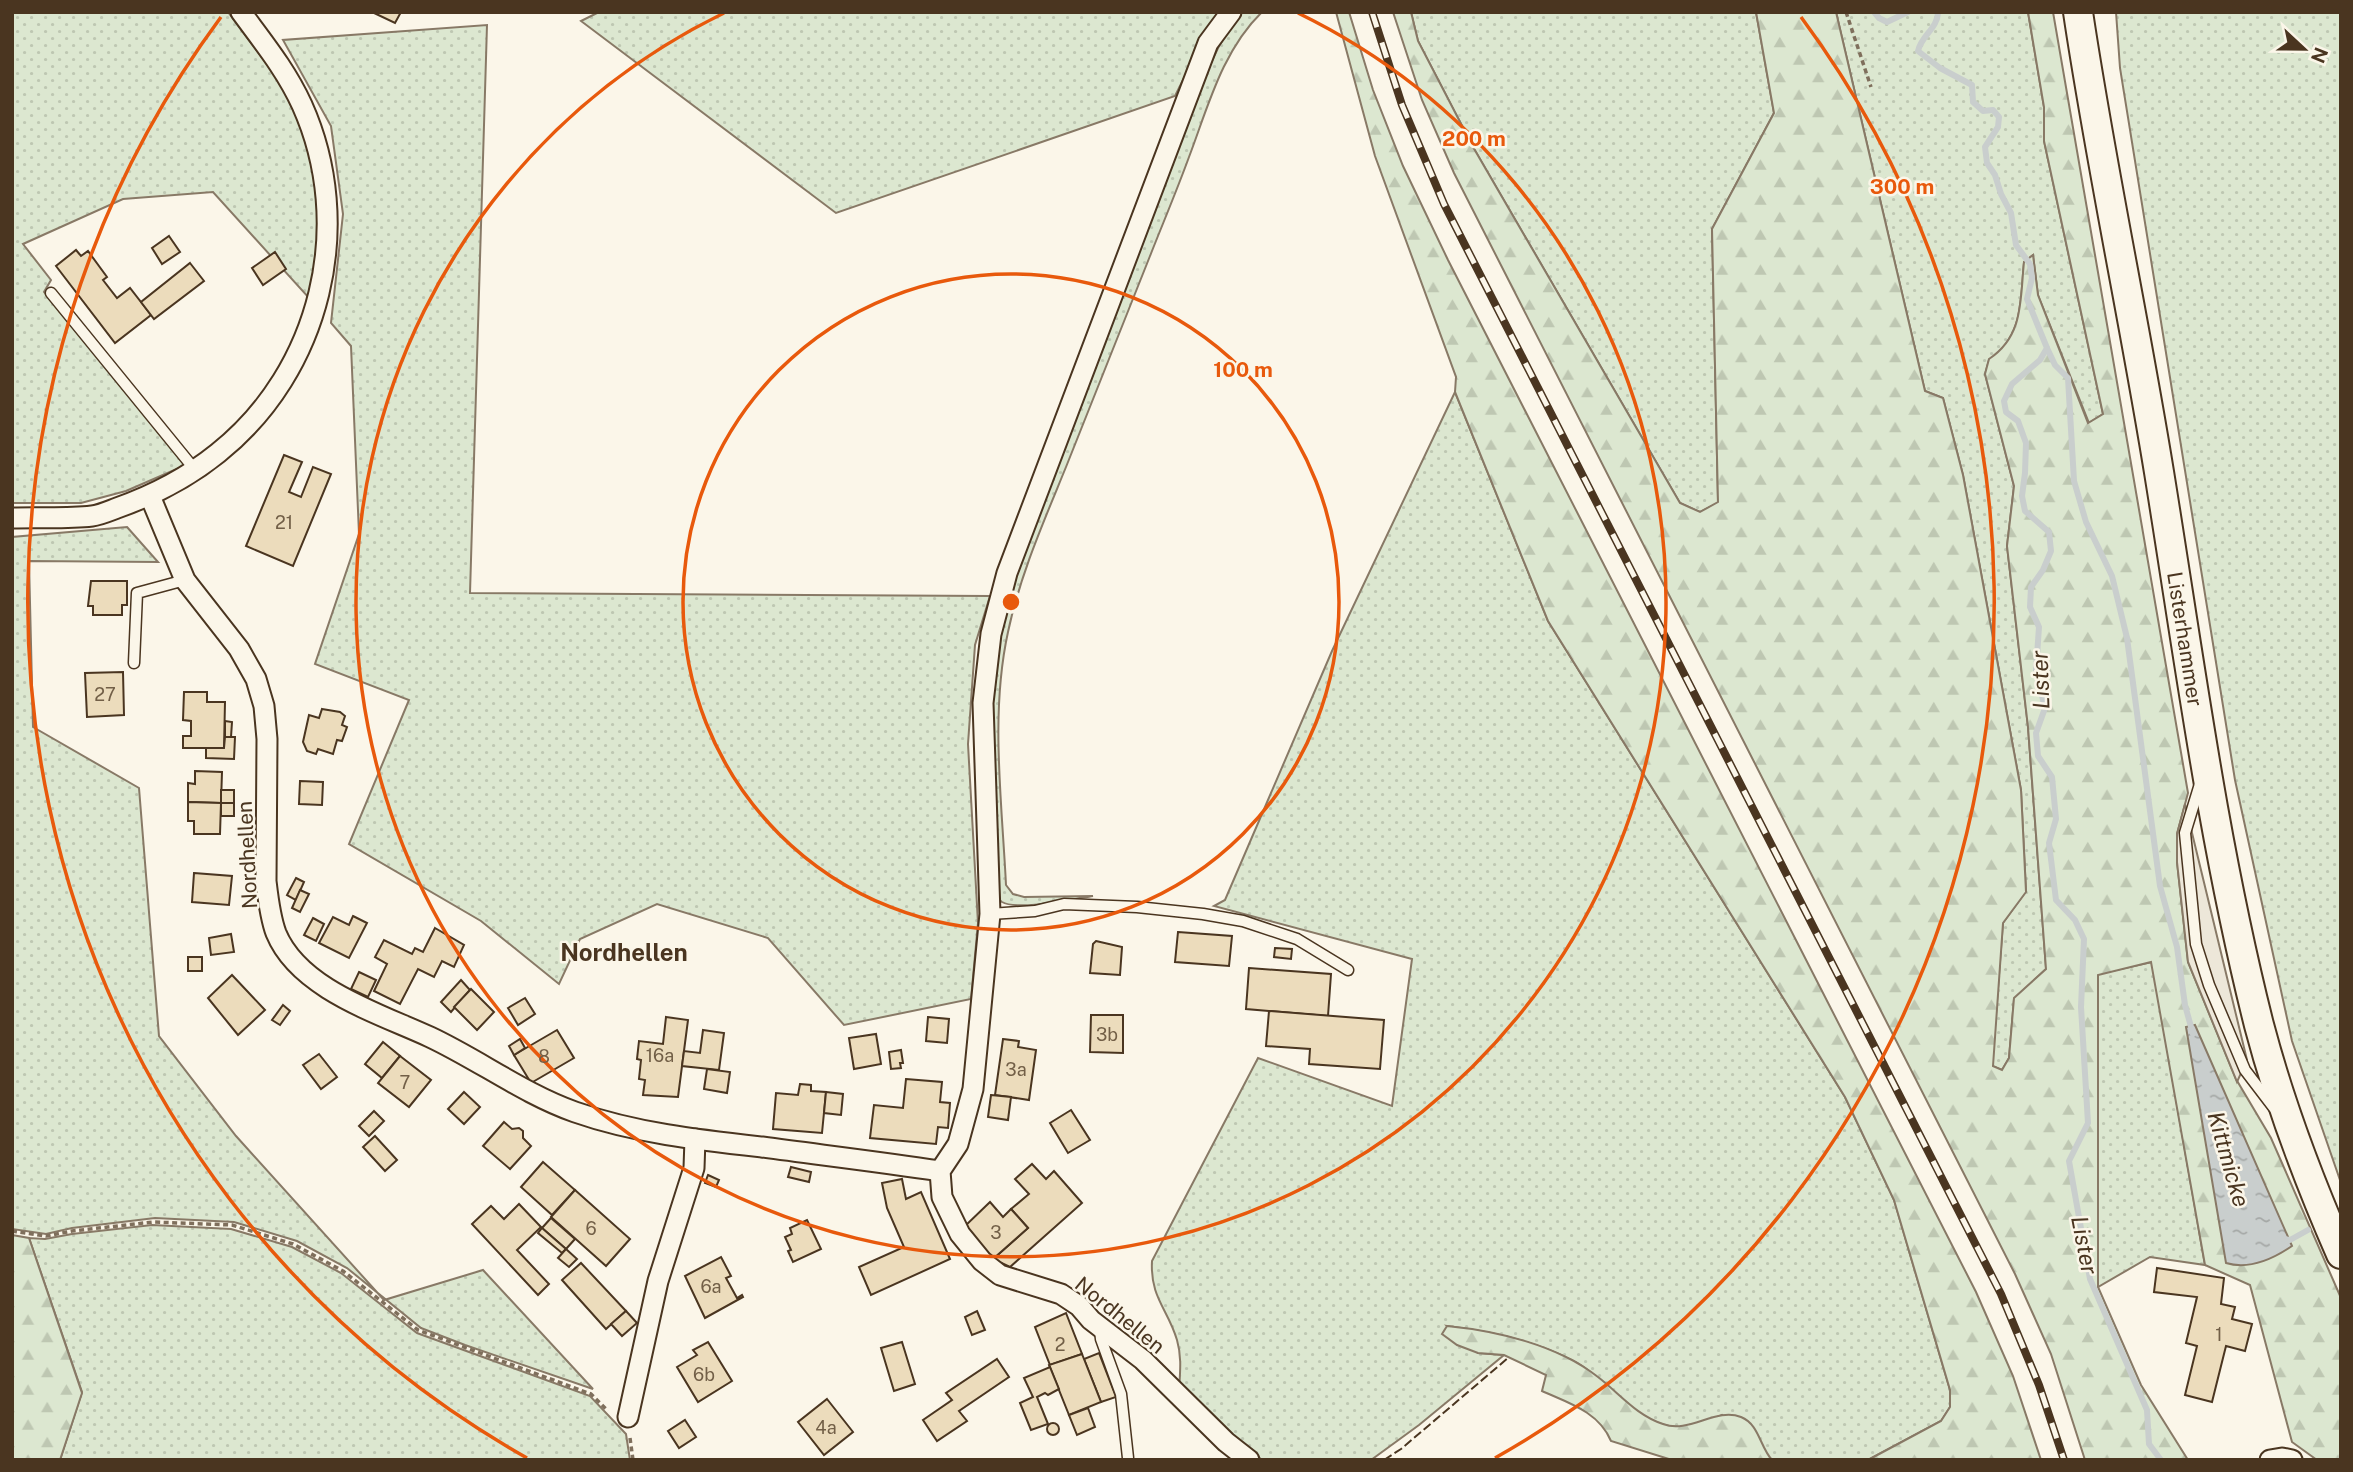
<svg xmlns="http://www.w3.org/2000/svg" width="2353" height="1472" font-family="'Public Sans',sans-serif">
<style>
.grass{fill:url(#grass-dots);stroke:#887966;stroke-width:2}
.forest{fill:url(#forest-firs);stroke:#887966;stroke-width:2}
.parking{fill:#ede7d9;stroke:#887966;stroke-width:2}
.water{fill:url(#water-ripples);stroke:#887966;stroke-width:2}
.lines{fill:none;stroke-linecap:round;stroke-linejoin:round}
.stream{stroke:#c9cecd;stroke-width:6}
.building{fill:#ecdcbc;stroke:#4a3520;stroke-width:2}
.lane-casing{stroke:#4a3520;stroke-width:13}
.street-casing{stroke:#4a3520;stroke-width:23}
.secondary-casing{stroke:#4a3520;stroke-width:32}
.path{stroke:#7f6f5c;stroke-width:3.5;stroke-dasharray:5 3.5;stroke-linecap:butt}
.lane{stroke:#fbf6e9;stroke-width:10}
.street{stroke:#fbf6e9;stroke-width:19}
.secondary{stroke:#fbf6e9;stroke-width:28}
.rail-casing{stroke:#4a3520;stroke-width:8}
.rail{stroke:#fbf6e9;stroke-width:5;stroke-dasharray:16;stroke-linecap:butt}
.fence{stroke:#4a3520;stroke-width:2;stroke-dasharray:9 3.5;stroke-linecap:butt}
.ring{fill:none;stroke:#e8590c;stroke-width:3.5}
.labels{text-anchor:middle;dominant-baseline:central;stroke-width:5;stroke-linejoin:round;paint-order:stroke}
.number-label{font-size:18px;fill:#725f47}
.street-label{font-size:21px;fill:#4a3520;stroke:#fbf6e9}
.water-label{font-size:23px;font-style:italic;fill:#4a3520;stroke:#fbf6e9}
.quarter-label{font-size:24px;font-weight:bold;fill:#4a3520;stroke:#fbf6e9}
.centre{fill:#e8590c;stroke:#fbf6e9;stroke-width:3.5}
.ring-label{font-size:21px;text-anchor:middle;font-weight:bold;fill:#e8590c;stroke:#fbf6e9;stroke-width:5;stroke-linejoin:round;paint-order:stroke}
</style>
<defs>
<pattern id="grass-dots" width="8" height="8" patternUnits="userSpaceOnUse" patternTransform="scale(1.75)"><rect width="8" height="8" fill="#dce7d0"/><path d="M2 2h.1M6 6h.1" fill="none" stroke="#bec7b2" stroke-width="1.8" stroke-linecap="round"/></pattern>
<pattern id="forest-firs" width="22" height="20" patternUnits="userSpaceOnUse" patternTransform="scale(1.75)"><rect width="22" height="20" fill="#dce7d0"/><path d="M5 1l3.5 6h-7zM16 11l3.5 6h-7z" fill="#bec7b2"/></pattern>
<pattern id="water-ripples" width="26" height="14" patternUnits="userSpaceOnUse" patternTransform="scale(1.75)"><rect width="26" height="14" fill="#c9cecd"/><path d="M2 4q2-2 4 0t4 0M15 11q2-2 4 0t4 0" fill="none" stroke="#a5a8a6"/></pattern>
</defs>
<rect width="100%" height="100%" fill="#fbf6e9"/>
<g class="grass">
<path d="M 12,12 L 228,12 L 286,90 L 310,149 L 319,216 L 314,276 L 309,298 L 213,192 L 123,199 L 23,244 L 51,280 L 44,292 L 186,465 L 126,491 L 81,503 L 12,503 Z"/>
<path d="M 599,12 L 1222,12 L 1196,54 L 1175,96 L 836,213 L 581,21 Z"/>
<path d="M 1262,12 C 1222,51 1208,107 1189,157 C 1177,190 1163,223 1150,256 C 1122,326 1094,397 1066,467 C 1044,521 1020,575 1008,632 C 990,714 1002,802 1006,885 L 1013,894 L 1024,897 L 1093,896 C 1074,899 1017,911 1002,902 C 999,900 997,897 995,893 L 991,693 L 998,639 L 1013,584 L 1201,84 L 1219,46 L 1240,13 Z"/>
<path d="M 1411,12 L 1756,12 L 1774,113 L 1712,229 L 1718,503 L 1700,512 L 1680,503 L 1473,147 L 1418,41 Z"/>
<path d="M 1836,12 L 2028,12 L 2044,107 L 2044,141 L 2103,414 L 2089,423 L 2038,295 L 2033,255 L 2024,262 C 2020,300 2024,336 1989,360 L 1985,374 L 2014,486 L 2007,546 L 2028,727 L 2046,969 L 2014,999 L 2009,1058 L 2002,1070 L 1992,1066 L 2003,923 L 2026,891 L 2021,790 L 1963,475 L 1943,398 L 1925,391 Z"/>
<path d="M 2116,12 L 2341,12 L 2341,1183 L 2292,1041 L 2235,780 L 2120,68 Z"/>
<path d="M 487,25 L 470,593 L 990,596 L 975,645 L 968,744 L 978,923 L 971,999 L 844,1025 L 768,938 L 657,904 L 580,939 L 559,984 L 481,921 L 349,844 L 409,700 L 315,664 L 359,534 L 351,346 L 331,323 L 343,214 L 331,126 L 283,40 Z"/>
<path d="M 1455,392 L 1548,621 L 1845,1097 L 1894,1200 L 1950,1390 L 1950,1407 L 1941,1421 L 1868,1460 L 1772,1460 L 1722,1415 C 1713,1419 1702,1424 1692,1426 C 1640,1435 1613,1381 1572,1360 C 1535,1341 1489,1331 1447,1326 L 1478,1353 L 1504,1355 L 1419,1425 L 1371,1460 L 1262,1460 L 1179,1391 C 1180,1373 1182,1357 1177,1340 C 1168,1309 1150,1298 1152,1261 L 1258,1058 L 1392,1106 L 1412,959 L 1214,906 L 1225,900 L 1332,651 Z"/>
<path d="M 127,527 L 158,562 L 29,561 L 33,727 L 139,788 L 159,1036 L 236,1136 L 384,1300 L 483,1270 L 593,1389 L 465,1345 L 421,1328 L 347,1268 L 297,1241 L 234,1222 L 155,1218 L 72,1228 L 46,1234 L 12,1229 L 12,537 Z"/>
<path d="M 2152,962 L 2205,1265 L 2150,1257 L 2098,1287 L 2098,974 Z"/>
<path d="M 152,1225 L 231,1229 L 292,1247 L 341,1273 L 417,1333 L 590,1396 L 626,1434 L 630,1460 L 60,1460 L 82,1392 L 29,1238 L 45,1239 L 72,1234 Z"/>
</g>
<g class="forest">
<path d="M 1336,12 L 1349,12 L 1373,90 L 1403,166 L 1448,260 L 1976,1292 L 2013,1376 L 2041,1460 L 1868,1460 L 1941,1421 L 1950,1407 L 1950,1390 L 1894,1200 L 1845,1097 L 1548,621 L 1455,392 L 1456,377 L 1375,156 Z"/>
<path d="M 1393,12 L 1411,12 L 1418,41 L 1473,147 L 1680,503 L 1700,512 L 1718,502 L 1712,229 L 1774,113 L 1756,12 L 1836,12 L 1925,391 L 1943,398 L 1963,475 L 2021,790 L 2026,892 L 2003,923 L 1993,1066 L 2002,1070 L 2009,1058 L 2014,998 L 2046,969 L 2028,727 L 2007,546 L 2014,486 L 1985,374 L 1989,359 C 2024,336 2020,300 2024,262 L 2033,255 L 2038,295 L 2088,423 L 2103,414 L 2044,141 L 2044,107 L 2028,12 L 2053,12 L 2188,793 L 2177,834 L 2177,862 L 2188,962 L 2236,1079 L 2271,1138 L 2341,1298 L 2341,1460 L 2317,1460 L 2292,1442 L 2250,1285 L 2205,1265 L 2151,962 L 2098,975 L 2098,1287 L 2141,1385 L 2188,1460 L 2085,1460 L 2051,1354 L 2015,1274 L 1454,173 L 1422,100 Z"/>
<path d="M 12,1235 L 29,1238 L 82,1393 L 60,1460 L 12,1460 Z"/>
<path d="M 1447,1326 C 1498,1331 1557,1345 1598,1377 C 1620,1394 1636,1415 1663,1424 C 1689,1434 1716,1407 1741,1417 C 1759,1424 1760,1447 1772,1460 L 1672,1460 L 1611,1441 C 1599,1412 1569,1403 1542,1391 L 1546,1375 L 1504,1355 L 1478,1353 L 1457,1345 L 1442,1334 Z"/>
</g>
<path class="parking" d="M 2185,804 L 2247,1060 L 2237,1082 L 2188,962 L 2177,862 L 2177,834 Z"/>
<path class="water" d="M 2195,1025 L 2292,1246 C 2273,1259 2249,1270 2226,1263 L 2186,1027 Z"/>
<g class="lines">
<g class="stream">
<path d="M 1874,12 L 1879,18 L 1887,22 L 1908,12"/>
<path d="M 1938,12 C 1938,28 1921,36 1918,51 L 1940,68 L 1972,85 L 1973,102 L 1983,111 L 1993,110 L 1999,117 L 1998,127 L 1985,147 L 1987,163 L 1995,175 L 2001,194 L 2011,213 L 2016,245 L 2030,264 L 2032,278 L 2027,299 L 2047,348 L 2040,360 L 2012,384 L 2004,401 L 2006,412 L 2018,421 L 2026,443 L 2025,473 L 2022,496 L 2025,511 L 2049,532 L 2051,551 L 2043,570 L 2031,587 L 2030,607 L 2039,627 L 2036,670 L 2045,708 L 2036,733 L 2038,756 L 2052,777 L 2056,819 L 2049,843 L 2056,900 L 2075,920 L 2084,939 L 2081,1007 L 2088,1123 L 2069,1161 L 2090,1279 L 2147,1410 L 2149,1444 L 2161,1460"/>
<path d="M 2047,348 L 2055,365 L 2068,378 L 2074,481 L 2086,522 L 2112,576 L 2127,638 L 2160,886 L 2177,947 L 2185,1005 L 2193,1034"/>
<path d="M 2284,1239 L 2290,1240 L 2308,1230"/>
</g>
</g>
<g class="building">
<path d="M 372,12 L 401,12 L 395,23 Z"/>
<path d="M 169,236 L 180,252 L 162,264 L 152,248 Z"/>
<path d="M 76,250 L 81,256 L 88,251 L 107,277 L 103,280 L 117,298 L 130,288 L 151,315 L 115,343 L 56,266 Z"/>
<path d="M 275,252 L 286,269 L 263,285 L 252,268 Z"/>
<path d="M 190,263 L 204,281 L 154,319 L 141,302 Z"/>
<path d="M 284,455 L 302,462 L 289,492 L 301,497 L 313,467 L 331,474 L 293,566 L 246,546 Z"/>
<path d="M 91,581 L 127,581 L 127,605 L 122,605 L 122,615 L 93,615 L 93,606 L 88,606 Z"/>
<path d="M 123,672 L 124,715 L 87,717 L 85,673 Z"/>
<path d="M 184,692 L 207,692 L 207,702 L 225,702 L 224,748 L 183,748 L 183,736 L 191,736 L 191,721 L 183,720 Z"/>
<path d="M 322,709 L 340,712 L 345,716 L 342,725 L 347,727 L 342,741 L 337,740 L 333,754 L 318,749 L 316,754 L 307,751 L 303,742 L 309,715 L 319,718 Z"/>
<path d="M 225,721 L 232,722 L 231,737 L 225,737 Z"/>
<path d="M 225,737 L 235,737 L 234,759 L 206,758 L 206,748 L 224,748 Z"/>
<path d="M 195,771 L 222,772 L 221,803 L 188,802 L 188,783 L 195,784 Z"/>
<path d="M 300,781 L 323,782 L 322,805 L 299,804 Z"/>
<rect x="221" y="790" width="13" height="13"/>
<path d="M 188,802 L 221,803 L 220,834 L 194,834 L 194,821 L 188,821 Z"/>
<rect x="221" y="803" width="13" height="13"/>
<path d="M 194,873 L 232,876 L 229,905 L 192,902 Z"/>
<path d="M 296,878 L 304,882 L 296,900 L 287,895 Z"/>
<path d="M 300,890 L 309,894 L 300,912 L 292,908 Z"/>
<path d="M 353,916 L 367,923 L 349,958 L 319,943 L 333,917 L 349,925 Z"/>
<path d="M 313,918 L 324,924 L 316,941 L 304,935 Z"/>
<path d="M 435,928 L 464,945 L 454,967 L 442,961 L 434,977 L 418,969 L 400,1004 L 374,991 L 387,964 L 375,957 L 384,940 L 412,954 L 415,948 L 423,952 Z"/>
<path d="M 1178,932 L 1232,936 L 1229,966 L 1175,962 Z"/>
<path d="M 231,934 L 234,952 L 211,955 L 209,938 Z"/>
<path d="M 1096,941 L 1122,947 L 1120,975 L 1090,973 L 1093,944 Z"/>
<path d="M 1275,948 L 1292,949 L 1291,959 L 1274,957 Z"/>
<rect x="188" y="957" width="14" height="14"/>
<path d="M 1249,968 L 1331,974 L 1328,1016 L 1246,1009 Z"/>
<path d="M 359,972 L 376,980 L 368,997 L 351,989 Z"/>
<path d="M 232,975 L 265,1010 L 238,1035 L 208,998 Z"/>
<path d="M 461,980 L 470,990 L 451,1012 L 441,1002 Z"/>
<path d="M 471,989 L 494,1012 L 477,1030 L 454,1007 Z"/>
<path d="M 525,998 L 535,1014 L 518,1025 L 508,1008 Z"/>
<path d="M 283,1005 L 290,1011 L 280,1025 L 272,1020 Z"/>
<path d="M 1269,1011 L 1384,1020 L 1380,1069 L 1309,1064 L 1310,1049 L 1266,1046 Z"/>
<path d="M 1091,1015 L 1123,1015 L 1123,1053 L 1090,1052 Z"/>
<path d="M 666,1017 L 688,1020 L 678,1097 L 643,1095 L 645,1080 L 639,1079 L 641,1060 L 637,1059 L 639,1041 L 663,1044 Z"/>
<path d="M 928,1017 L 949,1019 L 947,1043 L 926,1041 Z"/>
<path d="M 557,1030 L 574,1058 L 531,1083 L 514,1055 Z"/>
<path d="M 703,1030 L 724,1033 L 719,1070 L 682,1066 L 684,1051 L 700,1053 Z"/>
<path d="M 876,1034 L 881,1064 L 854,1069 L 849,1038 Z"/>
<path d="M 520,1039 L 525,1048 L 514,1055 L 509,1046 Z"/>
<path d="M 1003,1039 L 1019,1041 L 1018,1047 L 1036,1050 L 1029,1100 L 995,1095 Z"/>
<path d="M 383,1042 L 400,1056 L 382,1078 L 365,1064 Z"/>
<path d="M 901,1050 L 903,1063 L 900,1063 L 901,1068 L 891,1069 L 889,1052 Z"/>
<path d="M 319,1054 L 337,1077 L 321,1089 L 303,1065 Z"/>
<path d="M 400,1056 L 431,1080 L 409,1107 L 378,1083 Z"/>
<path d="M 707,1069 L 730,1072 L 727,1093 L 704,1089 Z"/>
<path d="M 906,1079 L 942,1082 L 940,1102 L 950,1103 L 948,1128 L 938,1127 L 936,1144 L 870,1138 L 874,1105 L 903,1108 Z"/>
<path d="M 800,1084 L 811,1085 L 811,1091 L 826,1092 L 822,1133 L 773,1129 L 776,1093 L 798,1095 Z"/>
<path d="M 464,1092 L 480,1107 L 464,1124 L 448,1109 Z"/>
<path d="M 826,1092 L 843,1094 L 841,1115 L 824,1113 Z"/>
<path d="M 991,1095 L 1011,1097 L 1008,1120 L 988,1117 Z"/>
<path d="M 1071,1110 L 1090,1140 L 1068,1153 L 1050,1123 Z"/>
<path d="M 374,1111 L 384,1121 L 369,1136 L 359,1126 Z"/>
<path d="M 504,1122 L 512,1129 L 519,1128 L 523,1131 L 523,1138 L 531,1146 L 510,1169 L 483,1146 Z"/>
<path d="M 375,1136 L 397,1160 L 385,1171 L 363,1147 Z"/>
<path d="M 543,1162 L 575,1190 L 552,1215 L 521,1187 Z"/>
<path d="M 1032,1164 L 1046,1179 L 1054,1171 L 1082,1203 L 1010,1267 L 993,1259 L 1028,1228 L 1011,1209 L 1029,1194 L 1015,1179 Z"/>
<path d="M 791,1167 L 811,1172 L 809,1182 L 788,1177 Z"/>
<path d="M 708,1175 L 719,1180 L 716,1187 L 705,1183 Z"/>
<path d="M 902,1179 L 906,1199 L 921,1192 L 950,1259 L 871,1295 L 859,1267 L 904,1247 L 887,1208 L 882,1183 Z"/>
<path d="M 575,1190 L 630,1239 L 606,1266 L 551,1217 Z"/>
<path d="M 990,1202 L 1003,1217 L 1011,1209 L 1028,1228 L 993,1259 L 964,1227 Z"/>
<path d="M 519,1204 L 541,1227 L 517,1250 L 549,1284 L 538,1295 L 472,1224 L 491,1206 L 504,1219 Z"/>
<path d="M 551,1218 L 575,1239 L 566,1249 L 542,1228 Z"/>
<path d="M 807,1220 L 821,1249 L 793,1262 L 788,1251 L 791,1250 L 785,1237 L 792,1234 L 790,1228 Z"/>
<path d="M 542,1228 L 566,1249 L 562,1253 L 538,1233 Z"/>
<path d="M 566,1249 L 577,1259 L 569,1267 L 558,1258 Z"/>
<path d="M 721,1257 L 731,1276 L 726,1278 L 737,1298 L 742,1295 L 743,1297 L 705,1318 L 685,1276 Z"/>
<path d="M 581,1263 L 626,1311 L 606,1329 L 562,1280 Z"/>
<path d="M 2157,1268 L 2224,1278 L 2221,1304 L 2235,1307 L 2232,1319 L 2252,1324 L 2245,1351 L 2226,1346 L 2212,1402 L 2185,1395 L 2197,1346 L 2186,1343 L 2197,1297 L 2154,1292 Z"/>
<path d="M 626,1311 L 637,1323 L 622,1336 L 611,1324 Z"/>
<path d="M 977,1311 L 985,1330 L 972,1335 L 965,1317 Z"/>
<path d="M 1066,1313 L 1082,1354 L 1050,1365 L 1035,1327 Z"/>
<path d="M 708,1342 L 732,1381 L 698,1402 L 677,1367 L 697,1355 L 693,1350 Z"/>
<path d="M 902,1342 L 915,1384 L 894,1391 L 881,1348 Z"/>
<path d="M 1099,1353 L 1116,1397 L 1101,1402 L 1084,1359 Z"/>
<path d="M 1082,1354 L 1101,1402 L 1069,1415 L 1049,1365 Z"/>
<path d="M 997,1359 L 1009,1377 L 959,1411 L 967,1421 L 937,1441 L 923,1420 L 952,1400 L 946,1393 Z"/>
<path d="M 1050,1367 L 1059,1389 L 1048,1395 L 1045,1393 L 1037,1397 L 1048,1424 L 1031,1430 L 1020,1403 L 1033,1397 L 1024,1378 Z"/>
<path d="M 827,1399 L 853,1432 L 824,1455 L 798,1422 Z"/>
<path d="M 1088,1408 L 1095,1427 L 1077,1435 L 1069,1415 Z"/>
<path d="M 685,1420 L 696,1437 L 679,1448 L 668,1431 Z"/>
<circle cx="1053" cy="1429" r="6"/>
</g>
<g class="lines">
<defs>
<g id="lane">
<path d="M 51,293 L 196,471"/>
<path d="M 134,663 L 137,593 L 185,580"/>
<path d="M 2200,784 L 2185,833 L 2196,944 L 2209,985 L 2245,1070 L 2274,1108"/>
<path d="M 990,914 L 1035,911 L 1064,904 L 1137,907 L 1203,914 L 1243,921 L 1297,939 L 1348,970"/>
<path d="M 1100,1330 L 1101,1339 L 1121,1394 L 1128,1458"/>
</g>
<g id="street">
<path d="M 1231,12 L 1208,43 L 1007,573 L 991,634 L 983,703 L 990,914 L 973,1089 L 958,1144 L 940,1171 L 942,1197 L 960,1234 L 982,1261 L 1000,1275 L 1061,1294 L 1079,1306 L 1091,1320 L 1143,1360 L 1226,1442 L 1249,1460"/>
<path d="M 150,496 L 185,580 L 239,649 L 256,679 L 264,706 L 267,739 L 266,881 C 268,898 270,917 276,933 C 299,989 378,1013 430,1037 C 479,1060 524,1094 575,1112 C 635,1133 699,1140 762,1147 C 821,1155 881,1162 940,1171"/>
<path d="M 12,518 C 38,517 66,519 92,516 C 100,515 109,511 117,508 C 154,495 187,478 218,453 C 321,371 356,225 302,105 C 286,70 263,42 241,12"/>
<path d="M 628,1417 L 658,1281 L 694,1168 L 695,1139"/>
<path d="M 2270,1460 L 2282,1458 L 2292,1460"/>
</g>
<path id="secondary" d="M 2078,12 C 2101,166 2134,318 2159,472 C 2189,657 2213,843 2259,1025 C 2279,1101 2309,1181 2341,1254"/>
</defs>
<use href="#lane" class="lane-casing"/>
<use href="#street" class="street-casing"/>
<use href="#secondary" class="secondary-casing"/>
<g class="path">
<path d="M 1846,12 L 1871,87"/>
<path d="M 12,1231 L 46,1236 L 72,1231 L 153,1222 L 232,1225 L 293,1244 L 343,1271 L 418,1330 L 591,1394 L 608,1411"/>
<path d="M 630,1438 L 633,1460"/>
</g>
<use href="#lane" class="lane"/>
<use href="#street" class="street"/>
<use href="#secondary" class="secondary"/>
<defs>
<path id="rail" d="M 1372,12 L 1402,105 L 1444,204 L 2001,1294 L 2039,1385 L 2064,1460"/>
</defs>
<use href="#rail" class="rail-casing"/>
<use href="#rail" class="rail"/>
<path class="fence" d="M 1384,1460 L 1401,1449 L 1508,1358"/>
</g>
<g class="ring">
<circle cx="1011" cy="602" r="328"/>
<path d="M1298 13A655 655 0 1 1 724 13"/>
<path d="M527 1458A983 983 0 0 1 221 17M1801 17A983 983 0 0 1 1495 1458"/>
</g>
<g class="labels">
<g class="number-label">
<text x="284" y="522">21</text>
<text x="105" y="694">27</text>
<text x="1107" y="1034">3b</text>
<text x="660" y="1055">16a</text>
<text x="544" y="1056">8</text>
<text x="1016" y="1069">3a</text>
<text x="405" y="1082">7</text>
<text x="591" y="1228">6</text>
<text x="996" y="1232">3</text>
<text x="711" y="1286">6a</text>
<text x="2219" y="1334">1</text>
<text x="1060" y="1344">2</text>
<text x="704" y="1374">6b</text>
<text x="826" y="1427">4a</text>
</g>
<g class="street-label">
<text transform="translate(2185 639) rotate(81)">Listerhammer</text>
<text transform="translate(247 855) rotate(-93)">Nordhellen</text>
<text transform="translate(1120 1315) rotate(39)">Nordhellen</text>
</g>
<g class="water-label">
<text transform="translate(2040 680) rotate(-92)">Lister</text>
<text transform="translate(2229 1159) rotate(74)">Kittmicke</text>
<text transform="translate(2085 1245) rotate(79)">Lister</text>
</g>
<g class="quarter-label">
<text x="624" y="952">Nordhellen</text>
</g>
</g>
<circle cx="1011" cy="602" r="10" class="centre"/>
<g class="ring-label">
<text x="1474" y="146">200 m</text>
<text x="1902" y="194">300 m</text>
<text x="1243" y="377">100 m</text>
</g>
<rect width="2353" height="1472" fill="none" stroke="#4a3520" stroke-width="28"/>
<g transform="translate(2304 49) rotate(112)" stroke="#fbf6e9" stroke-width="5" paint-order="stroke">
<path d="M0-5L12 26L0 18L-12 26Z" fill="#4a3520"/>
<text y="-10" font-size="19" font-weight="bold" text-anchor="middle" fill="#4a3520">N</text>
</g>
</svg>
